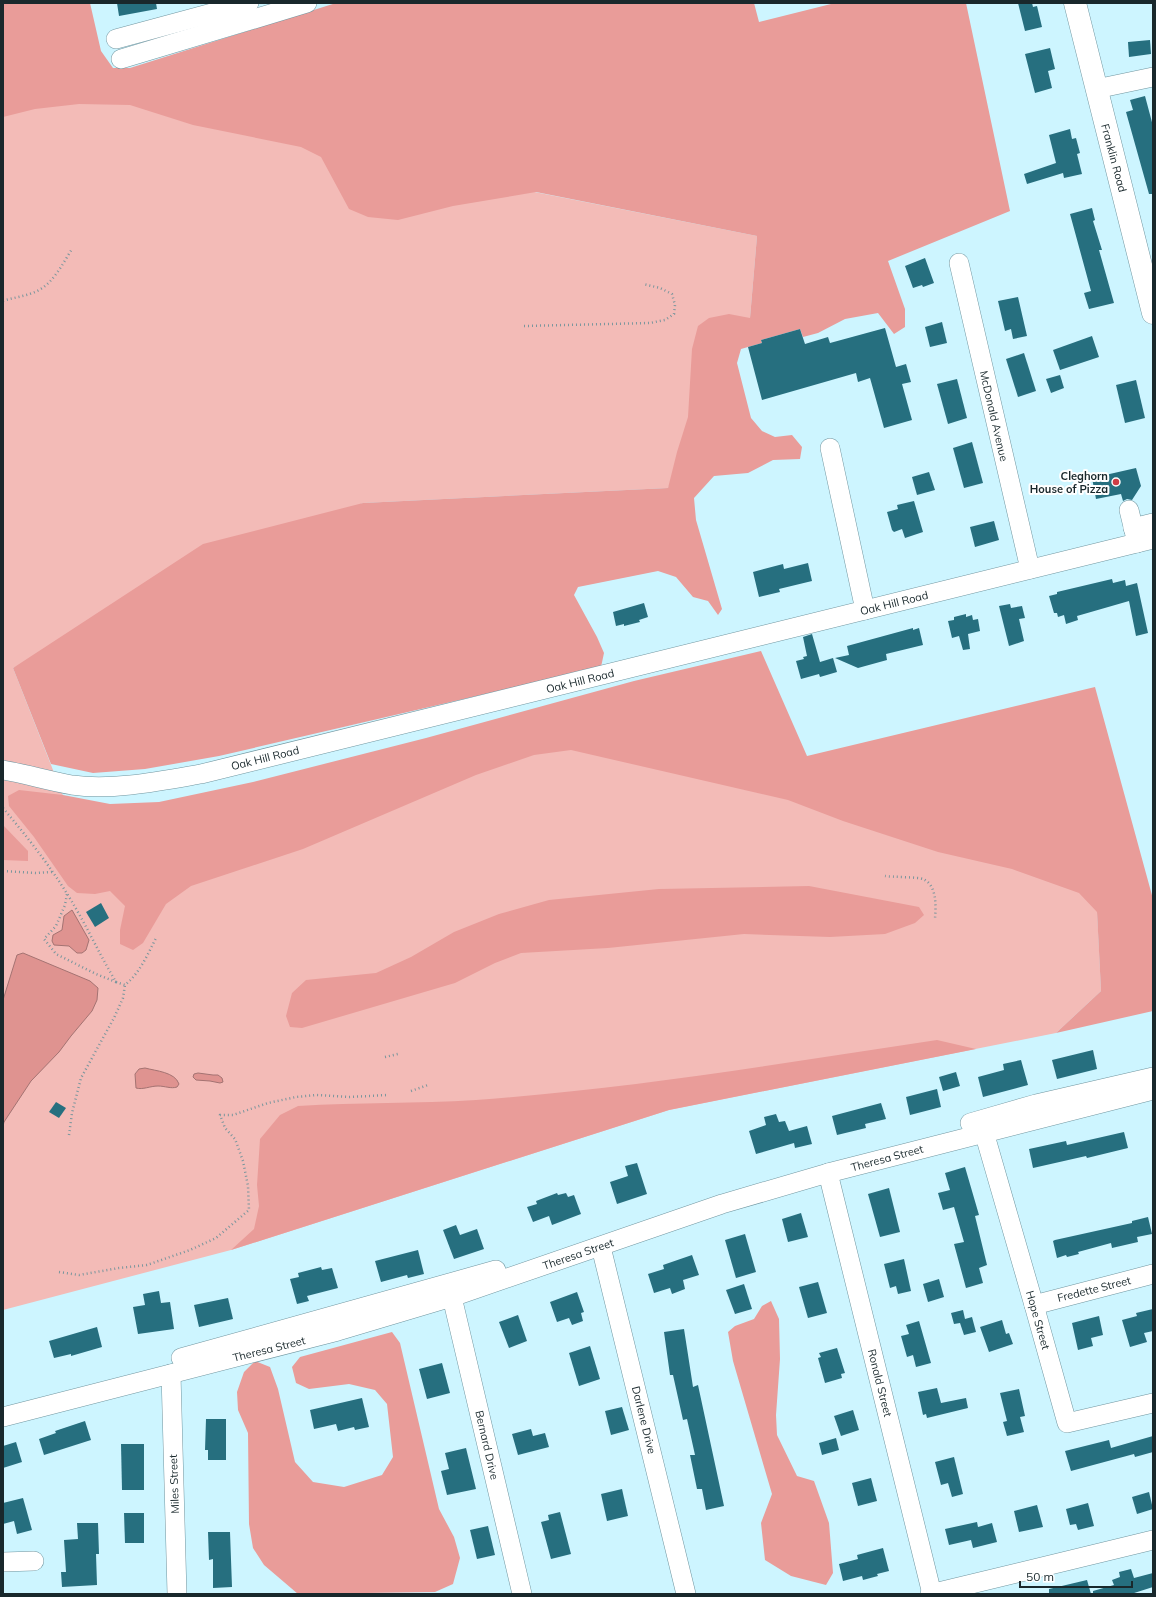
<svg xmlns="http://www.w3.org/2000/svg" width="1156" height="1597" font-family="Mulish,sans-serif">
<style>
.green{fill:#f3bbb7}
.forest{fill:#e99c99}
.water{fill:#df9390;stroke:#a47372}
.building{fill:#266f7f}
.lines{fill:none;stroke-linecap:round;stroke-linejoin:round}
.minor-casing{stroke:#7196a0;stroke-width:20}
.major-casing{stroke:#7196a0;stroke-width:23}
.path{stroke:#7a969d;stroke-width:2.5;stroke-dasharray:1 3;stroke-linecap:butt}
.minor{stroke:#fff;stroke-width:19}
.major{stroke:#fff;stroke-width:22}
.poi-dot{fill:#cd3d45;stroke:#fff;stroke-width:1.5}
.labels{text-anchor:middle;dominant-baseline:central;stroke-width:4;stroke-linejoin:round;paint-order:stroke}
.street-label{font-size:11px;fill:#19282c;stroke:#fff}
.poi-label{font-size:11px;font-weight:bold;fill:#19282c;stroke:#fff;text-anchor:end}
</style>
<rect width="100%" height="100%" fill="#cdf5ff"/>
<path class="green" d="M 3,53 L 449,175 L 757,236 L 750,318 L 668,488 L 363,503 L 13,668 L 91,867 L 564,722 L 1096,890 L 1101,991 L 1056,1033 L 669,1110 L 231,1250 L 3,1310 Z"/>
<g class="forest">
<path d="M 3,3 L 90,3 L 101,51 L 113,68 L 130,68 L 336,3 L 754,3 L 759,22 L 835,3 L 966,3 L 1010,211 L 888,261 L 905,309 L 905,327 L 894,334 L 878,313 L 845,319 L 818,333 L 803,337 L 800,329 L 761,340 L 762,343 L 741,349 L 737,363 L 751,418 L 762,431 L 775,437 L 792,435 L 802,447 L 800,459 L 773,460 L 748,473 L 714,476 L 694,498 L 696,520 L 722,609 L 718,615 L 708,601 L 693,597 L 676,577 L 658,571 L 578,587 L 574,595 L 597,637 L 604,653 L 601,667 L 219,756 L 145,769 L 93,773 L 51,764 L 13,668 L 203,544 L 363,503 L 668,488 L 677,452 L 688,417 L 692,349 L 698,326 L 709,318 L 729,314 L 750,318 L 757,236 L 536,192 L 453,206 L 398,220 L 368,217 L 349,209 L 321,157 L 301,147 L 193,125 L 130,105 L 79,104 L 35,109 L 3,117 Z"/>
<path d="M 761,651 L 807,756 L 1095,687 L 1153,899 L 1153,1011 L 1056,1033 L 1101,991 L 1097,912 L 1079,893 L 1012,869 L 938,852 L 843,821 L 788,800 L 571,750 L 534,755 L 476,775 L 303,849 L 191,886 L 166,904 L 143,943 L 133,950 L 120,944 L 120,930 L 125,906 L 110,891 L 95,894 L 77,893 L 68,886 L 34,837 L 9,806 L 8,796 L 19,790 L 63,795 L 110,804 L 159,802 L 253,782 L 426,738 L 634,681 Z"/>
<path d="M 3,825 L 28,851 L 28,861 L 3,860 Z"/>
<path d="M 809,886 L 919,907 L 924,915 L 915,923 L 885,934 L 830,937 L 744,934 L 608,948 L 521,953 L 495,963 L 455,983 L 302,1028 L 290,1027 L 286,1016 L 292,993 L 306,980 L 376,973 L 411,957 L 454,932 L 499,914 L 549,900 L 659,889 Z"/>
<path d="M 937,1040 L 976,1049 L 669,1110 L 231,1250 L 254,1229 L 259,1206 L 257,1185 L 260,1139 L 280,1115 L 298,1106 C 358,1102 417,1104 476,1100 C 630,1089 784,1063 937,1040 Z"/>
<path d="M 771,1301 L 779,1319 L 780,1359 L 776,1415 L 777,1435 L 797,1476 L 814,1481 L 829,1523 L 833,1573 L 826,1585 L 791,1576 L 765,1560 L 761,1523 L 772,1494 L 733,1361 L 728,1332 L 735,1326 L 754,1319 L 762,1306 Z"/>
<path d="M 392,1332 L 400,1343 L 439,1509 L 454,1537 L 460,1558 L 453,1584 L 435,1592 L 298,1594 L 264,1565 L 253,1548 L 249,1524 L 248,1433 L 238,1410 L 237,1392 L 244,1372 L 255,1361 L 270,1367 L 278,1389 L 295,1462 L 313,1482 L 344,1487 L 382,1475 L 393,1457 L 387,1404 L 375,1390 L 349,1384 L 309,1389 L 296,1383 L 292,1367 L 300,1357 Z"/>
</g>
<g class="water">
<path d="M 72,910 L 89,940 L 86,950 L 82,953 L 77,953 L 69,946 L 54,945 L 52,941 L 53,935 L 62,930 L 64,916 Z"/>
<path d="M 23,953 L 90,981 L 98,988 L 97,1000 L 92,1011 L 71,1036 L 59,1052 L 31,1081 L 4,1122 L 3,1126 L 3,1000 L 17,955 Z"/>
<path d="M 145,1068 C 156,1071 175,1072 179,1084 L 177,1087 C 171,1089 165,1086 158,1086 C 150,1086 143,1090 136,1088 L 135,1074 L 139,1069 Z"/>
<path d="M 198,1073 L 213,1075 L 218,1075 L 222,1078 L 223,1082 L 220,1083 L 210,1081 L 196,1080 L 193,1077 L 194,1074 Z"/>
</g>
<g class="building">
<path d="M 117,3 L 156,3 L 157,9 L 119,16 Z"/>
<path d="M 1018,3 L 1032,3 L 1033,7 L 1037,6 L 1042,27 L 1025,31 Z"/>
<path d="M 1150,40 L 1151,54 L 1129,57 L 1128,42 Z"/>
<path d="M 1050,48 L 1055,69 L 1048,71 L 1052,88 L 1035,93 L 1025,54 Z"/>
<path d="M 1145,96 L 1153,126 L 1153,194 L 1149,194 L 1126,112 L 1133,110 L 1130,100 Z"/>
<path d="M 1070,129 L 1072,139 L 1076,138 L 1080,153 L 1077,154 L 1082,174 L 1064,178 L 1063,173 L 1027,184 L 1024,174 L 1056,163 L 1049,135 Z"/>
<path d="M 1092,208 L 1095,220 L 1093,221 L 1102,250 L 1099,250 L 1114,303 L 1089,309 L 1084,293 L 1091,291 L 1070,214 Z"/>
<path d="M 925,258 L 934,283 L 923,287 L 922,285 L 913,288 L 905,266 Z"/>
<path d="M 1018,297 L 1027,336 L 1013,339 L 1011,329 L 1005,331 L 998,301 Z"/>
<path d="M 942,322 L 947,343 L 930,347 L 925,327 Z"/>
<path d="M 885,328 L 896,367 L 906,364 L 911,382 L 902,384 L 912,420 L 884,428 L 870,378 L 858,382 L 856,373 L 762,400 L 748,347 L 762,343 L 761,340 L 800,329 L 805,344 L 828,337 L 830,343 Z"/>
<path d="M 1092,336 L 1099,357 L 1060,370 L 1053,350 Z"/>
<path d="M 1024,353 L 1036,391 L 1018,397 L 1006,359 Z"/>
<path d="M 1060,375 L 1064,388 L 1051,393 L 1046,379 Z"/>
<path d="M 957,379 L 967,418 L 948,424 L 937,384 Z"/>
<path d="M 1136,380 L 1145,418 L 1125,423 L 1116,385 Z"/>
<path d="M 972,442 L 983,483 L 964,488 L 953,448 Z"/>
<path d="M 1136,468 L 1141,486 L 1132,500 L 1127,499 L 1123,501 L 1121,494 L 1096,499 L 1092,478 Z"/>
<path d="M 929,472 L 935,490 L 917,495 L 912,477 Z"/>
<path d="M 914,501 L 923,532 L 905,538 L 902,529 L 894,532 L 892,530 L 887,512 L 898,509 L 897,505 Z"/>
<path d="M 994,521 L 999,540 L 975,547 L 970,527 Z"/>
<path d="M 808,563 L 812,581 L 779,589 L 780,592 L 759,597 L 753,572 L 783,564 L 784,569 Z"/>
<path d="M 1112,579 L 1113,583 L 1125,580 L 1126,586 L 1137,583 L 1148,633 L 1136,636 L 1129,601 L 1077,616 L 1078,620 L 1066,624 L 1064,615 L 1058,617 L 1057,613 L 1054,613 L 1049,596 L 1057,594 L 1057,592 Z"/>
<path d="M 644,603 L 648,617 L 639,620 L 640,622 L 624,626 L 624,624 L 616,626 L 613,612 Z"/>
<path d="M 1010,604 L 1011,608 L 1022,606 L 1025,618 L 1019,619 L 1024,641 L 1009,646 L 999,606 Z"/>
<path d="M 966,614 L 966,617 L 972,615 L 973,620 L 978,619 L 980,631 L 968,634 L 970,649 L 963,650 L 959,636 L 952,638 L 948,621 L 954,620 L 954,617 Z"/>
<path d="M 913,628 L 913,630 L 919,628 L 923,645 L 886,654 L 887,660 L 858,668 L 835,658 L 849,655 L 847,646 Z"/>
<path d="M 812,634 L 820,662 L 833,658 L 837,672 L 820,677 L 819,674 L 801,679 L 796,661 L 804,659 L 803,657 L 807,656 L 803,637 Z"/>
<path d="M 101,903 L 109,918 L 95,927 L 86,912 Z"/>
<path d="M 1093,1050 L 1097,1069 L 1057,1079 L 1052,1060 Z"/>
<path d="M 1021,1060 L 1028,1085 L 983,1097 L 978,1077 L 1004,1070 L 1003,1064 Z"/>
<path d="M 956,1072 L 960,1086 L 943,1091 L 939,1077 Z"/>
<path d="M 937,1089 L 941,1107 L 910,1115 L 906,1097 Z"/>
<path d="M 56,1102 L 66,1108 L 59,1118 L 49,1112 Z"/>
<path d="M 881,1103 L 886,1119 L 865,1124 L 866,1128 L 837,1135 L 832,1116 Z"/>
<path d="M 776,1114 L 779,1122 L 785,1121 L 789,1131 L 807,1126 L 812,1144 L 795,1148 L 794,1143 L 756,1154 L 749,1131 L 766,1125 L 764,1117 Z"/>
<path d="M 1124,1132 L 1128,1148 L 1087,1158 L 1086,1156 L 1033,1168 L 1029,1149 L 1066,1141 L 1067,1145 Z"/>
<path d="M 637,1163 L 647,1194 L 617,1204 L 610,1182 L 628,1176 L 625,1166 Z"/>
<path d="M 965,1167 L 979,1215 L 975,1216 L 987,1265 L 979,1268 L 983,1283 L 966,1288 L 954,1244 L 964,1242 L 954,1207 L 943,1210 L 938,1193 L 950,1190 L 945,1173 Z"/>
<path d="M 889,1188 L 900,1232 L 880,1237 L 868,1194 Z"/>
<path d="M 557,1193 L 558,1195 L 566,1193 L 568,1197 L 574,1195 L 581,1214 L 552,1225 L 549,1216 L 533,1222 L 527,1207 L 537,1204 L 536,1201 Z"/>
<path d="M 801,1213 L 808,1237 L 788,1242 L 782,1219 Z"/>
<path d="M 1148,1217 L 1152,1234 L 1137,1237 L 1138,1242 L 1112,1248 L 1111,1243 L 1078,1252 L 1079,1254 L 1067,1257 L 1066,1255 L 1057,1258 L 1053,1241 L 1055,1240 L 1132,1223 L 1132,1221 Z"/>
<path d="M 456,1225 L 460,1235 L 477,1229 L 484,1249 L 454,1259 L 443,1230 Z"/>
<path d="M 745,1234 L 756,1272 L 736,1278 L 725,1240 Z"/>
<path d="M 418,1250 L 424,1274 L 408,1278 L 407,1275 L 381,1282 L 375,1261 Z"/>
<path d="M 692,1255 L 699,1275 L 683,1280 L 685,1289 L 672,1294 L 670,1288 L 654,1293 L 648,1274 L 664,1269 L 663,1265 Z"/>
<path d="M 904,1259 L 911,1291 L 898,1294 L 896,1286 L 890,1288 L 884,1264 Z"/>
<path d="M 321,1267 L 322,1270 L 332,1268 L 338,1288 L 307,1296 L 309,1301 L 297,1304 L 290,1279 L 299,1277 L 298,1273 Z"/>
<path d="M 939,1279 L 944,1297 L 928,1302 L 923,1284 Z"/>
<path d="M 818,1282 L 827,1313 L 808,1318 L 799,1287 Z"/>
<path d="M 744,1284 L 752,1309 L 735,1314 L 726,1290 Z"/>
<path d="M 159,1291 L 161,1303 L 170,1302 L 174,1329 L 138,1334 L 133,1307 L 145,1305 L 143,1294 Z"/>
<path d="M 577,1292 L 584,1312 L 581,1313 L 583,1321 L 572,1325 L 569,1318 L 557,1322 L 550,1302 Z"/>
<path d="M 228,1298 L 233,1319 L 199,1327 L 194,1305 Z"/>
<path d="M 1153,1309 L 1153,1331 L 1144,1333 L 1147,1342 L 1130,1347 L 1122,1320 L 1137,1316 L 1136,1313 Z"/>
<path d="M 963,1310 L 965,1319 L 972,1317 L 976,1332 L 964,1335 L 960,1323 L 954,1324 L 951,1313 Z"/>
<path d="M 518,1315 L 527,1341 L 509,1348 L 499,1322 Z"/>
<path d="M 1099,1316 L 1103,1335 L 1091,1338 L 1093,1346 L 1078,1350 L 1072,1323 Z"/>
<path d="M 1002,1320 L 1006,1334 L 1009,1333 L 1013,1344 L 989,1352 L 980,1327 Z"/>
<path d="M 919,1321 L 931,1363 L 916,1367 L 913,1355 L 907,1357 L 901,1336 L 909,1334 L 906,1325 Z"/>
<path d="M 97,1327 L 102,1347 L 71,1356 L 71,1354 L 54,1358 L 49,1341 Z"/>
<path d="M 684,1329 L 693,1387 L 698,1385 L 724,1506 L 706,1510 L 702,1489 L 697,1489 L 690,1455 L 695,1455 L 687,1419 L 683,1420 L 673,1375 L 670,1375 L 664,1332 Z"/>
<path d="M 590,1346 L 600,1379 L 579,1386 L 569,1353 Z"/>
<path d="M 837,1348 L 845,1373 L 841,1374 L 842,1378 L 825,1383 L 818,1358 L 821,1357 L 819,1353 Z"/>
<path d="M 442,1363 L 450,1393 L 427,1399 L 419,1369 Z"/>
<path d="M 937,1388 L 941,1403 L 966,1398 L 968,1408 L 927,1418 L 926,1414 L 923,1415 L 918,1392 Z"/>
<path d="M 1019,1389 L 1025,1416 L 1020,1417 L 1024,1432 L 1007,1436 L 1003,1422 L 1007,1421 L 1000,1393 Z"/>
<path d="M 362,1398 L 369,1427 L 355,1430 L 354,1427 L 338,1431 L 336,1424 L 314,1429 L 310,1410 Z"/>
<path d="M 622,1407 L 629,1430 L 611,1435 L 605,1411 Z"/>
<path d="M 853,1410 L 859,1430 L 841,1436 L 834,1416 Z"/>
<path d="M 206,1419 L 226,1419 L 226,1460 L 208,1460 L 208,1450 L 205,1450 Z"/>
<path d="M 85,1421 L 91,1440 L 44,1455 L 39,1439 L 56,1433 L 55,1431 Z"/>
<path d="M 531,1429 L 533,1436 L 545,1433 L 549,1447 L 518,1455 L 512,1434 Z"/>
<path d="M 1153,1436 L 1153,1452 L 1135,1457 L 1134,1454 L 1071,1471 L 1065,1451 L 1109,1440 L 1111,1448 Z"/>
<path d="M 836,1438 L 839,1450 L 822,1455 L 819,1443 Z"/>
<path d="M 16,1442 L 22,1462 L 3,1468 L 3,1446 Z"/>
<path d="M 121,1444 L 144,1444 L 144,1490 L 122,1490 Z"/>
<path d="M 466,1448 L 476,1489 L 447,1495 L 441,1471 L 449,1469 L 445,1453 Z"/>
<path d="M 954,1457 L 963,1494 L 952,1497 L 948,1483 L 941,1485 L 935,1462 Z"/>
<path d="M 871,1478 L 877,1501 L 858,1506 L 852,1483 Z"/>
<path d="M 622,1489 L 628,1516 L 607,1521 L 601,1494 Z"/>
<path d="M 1149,1492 L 1153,1509 L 1137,1514 L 1132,1497 Z"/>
<path d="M 23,1498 L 32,1530 L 17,1534 L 14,1521 L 3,1524 L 3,1503 Z"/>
<path d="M 1088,1503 L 1094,1526 L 1078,1530 L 1076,1524 L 1070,1525 L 1066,1509 Z"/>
<path d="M 1037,1505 L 1043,1527 L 1019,1532 L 1014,1511 Z"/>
<path d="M 560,1512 L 571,1554 L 551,1559 L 541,1522 L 549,1520 L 548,1515 Z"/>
<path d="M 124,1513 L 144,1513 L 144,1543 L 125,1543 Z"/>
<path d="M 977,1522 L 978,1527 L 992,1523 L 997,1542 L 973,1548 L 971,1540 L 949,1545 L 945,1529 Z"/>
<path d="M 77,1523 L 98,1523 L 99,1554 L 96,1554 L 97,1585 L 62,1587 L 61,1572 L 66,1572 L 64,1540 L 78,1539 Z"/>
<path d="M 488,1526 L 495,1555 L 477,1559 L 470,1530 Z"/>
<path d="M 208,1532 L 230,1532 L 232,1587 L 213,1588 L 213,1559 L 209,1560 Z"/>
<path d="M 883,1548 L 889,1571 L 877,1574 L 878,1576 L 863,1580 L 862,1576 L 843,1581 L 839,1564 L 858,1559 L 857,1555 Z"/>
<path d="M 1131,1569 L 1134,1578 L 1153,1573 L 1153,1587 L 1131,1594 L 1093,1594 L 1093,1591 L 1114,1585 L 1112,1580 L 1120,1577 L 1119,1572 Z"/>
<path d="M 1087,1580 L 1091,1594 L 1049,1594 L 1049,1589 Z"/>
</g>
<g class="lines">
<defs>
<g id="minor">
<path d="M 116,39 L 249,3"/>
<path d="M 121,59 L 307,3"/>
<path d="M 1096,89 L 1153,77"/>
<path d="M 959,263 L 1030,569"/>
<path d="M 830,448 L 865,610"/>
<path d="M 1129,510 L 1137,543"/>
<path d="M 1133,528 L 1153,523"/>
<path d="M 3,770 C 26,774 49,781 72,785 C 112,791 161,781 201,774 L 1153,539"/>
<path d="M 970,1123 L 1036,1104 L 1153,1077"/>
<path d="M 984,1132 L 1034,1305 L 1067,1423 L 1153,1403"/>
<path d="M 828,1173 L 932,1594"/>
<path d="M 601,1247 L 686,1594"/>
<path d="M 452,1297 L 522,1594"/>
<path d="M 1034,1305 L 1153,1274"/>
<path d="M 181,1358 L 496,1270"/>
<path d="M 171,1374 L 177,1594"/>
<path d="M 3,1417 L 338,1331 L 452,1297 L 722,1204 L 828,1173 L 1153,1090"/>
<path d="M 3,1562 L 34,1561"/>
<path d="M 930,1594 L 1153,1540"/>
</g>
<path id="major" d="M 1075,3 L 1153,313"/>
</defs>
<use href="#minor" class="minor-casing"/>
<use href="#major" class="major-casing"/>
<g class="path">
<path d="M 3,301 C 15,297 28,296 39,290 C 54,282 63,263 72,249"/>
<path d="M 524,326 L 650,323 L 665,320 L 674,314 L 675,305 L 672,294 L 660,288 L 643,284"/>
<path d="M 3,808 C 29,839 55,872 75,907 C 89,931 101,957 116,982 L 96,974 L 56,954 L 44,939 L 56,926 L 65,905 L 67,894"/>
<path d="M 3,871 L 37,873 L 52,872"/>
<path d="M 885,876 C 891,877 919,877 923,879 C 937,885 936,906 935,919"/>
<path d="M 116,982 L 125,985 C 139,974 148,954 156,938"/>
<path d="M 385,1057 L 398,1054"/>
<path d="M 411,1091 L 428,1085"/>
<path d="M 69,1135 L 72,1113 L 81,1078 L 114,1018 L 123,998 L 125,985"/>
<path d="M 59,1272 L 79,1275 L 119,1268 L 147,1265 L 190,1250 L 216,1238 L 249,1210 L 248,1186 L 243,1161 L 235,1139 L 225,1128 L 220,1115 L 233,1115 L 268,1103 L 296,1097 L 316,1095 L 349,1097 L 388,1095"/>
</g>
<use href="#minor" class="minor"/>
<use href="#major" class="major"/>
</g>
<circle class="poi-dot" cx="1116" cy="482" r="4"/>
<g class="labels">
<g class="street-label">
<text transform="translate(1114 158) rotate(75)">Franklin Road</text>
<text transform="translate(994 416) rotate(77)">McDonald Avenue</text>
<text transform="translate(894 603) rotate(-14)">Oak Hill Road</text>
<text transform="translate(580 681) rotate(-14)">Oak Hill Road</text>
<text transform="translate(265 758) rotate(-14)">Oak Hill Road</text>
<text transform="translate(887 1158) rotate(-15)">Theresa Street</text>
<text transform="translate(578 1254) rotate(-19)">Theresa Street</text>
<text transform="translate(1094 1289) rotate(-14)">Fredette Street</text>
<text transform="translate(1038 1320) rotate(74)">Hope Street</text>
<text transform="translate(269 1349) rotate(-14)">Theresa Street</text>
<text transform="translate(880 1383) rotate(76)">Ronald Street</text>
<text transform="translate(644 1420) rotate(76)">Darlene Drive</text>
<text transform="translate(487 1445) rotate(77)">Bernard Drive</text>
<text transform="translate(174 1484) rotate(-92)">Miles Street</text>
</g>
<g class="poi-label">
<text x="1108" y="476">Cleghorn<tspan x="1108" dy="13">House of Pizza</tspan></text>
</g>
</g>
<rect width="1156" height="1597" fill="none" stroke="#19282c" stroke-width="8"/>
<path d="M1020 1581v6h112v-6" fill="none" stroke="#19282c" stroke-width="2"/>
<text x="1026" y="1581" font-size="12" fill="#19282c" stroke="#ffffff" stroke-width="3" paint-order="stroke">50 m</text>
</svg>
